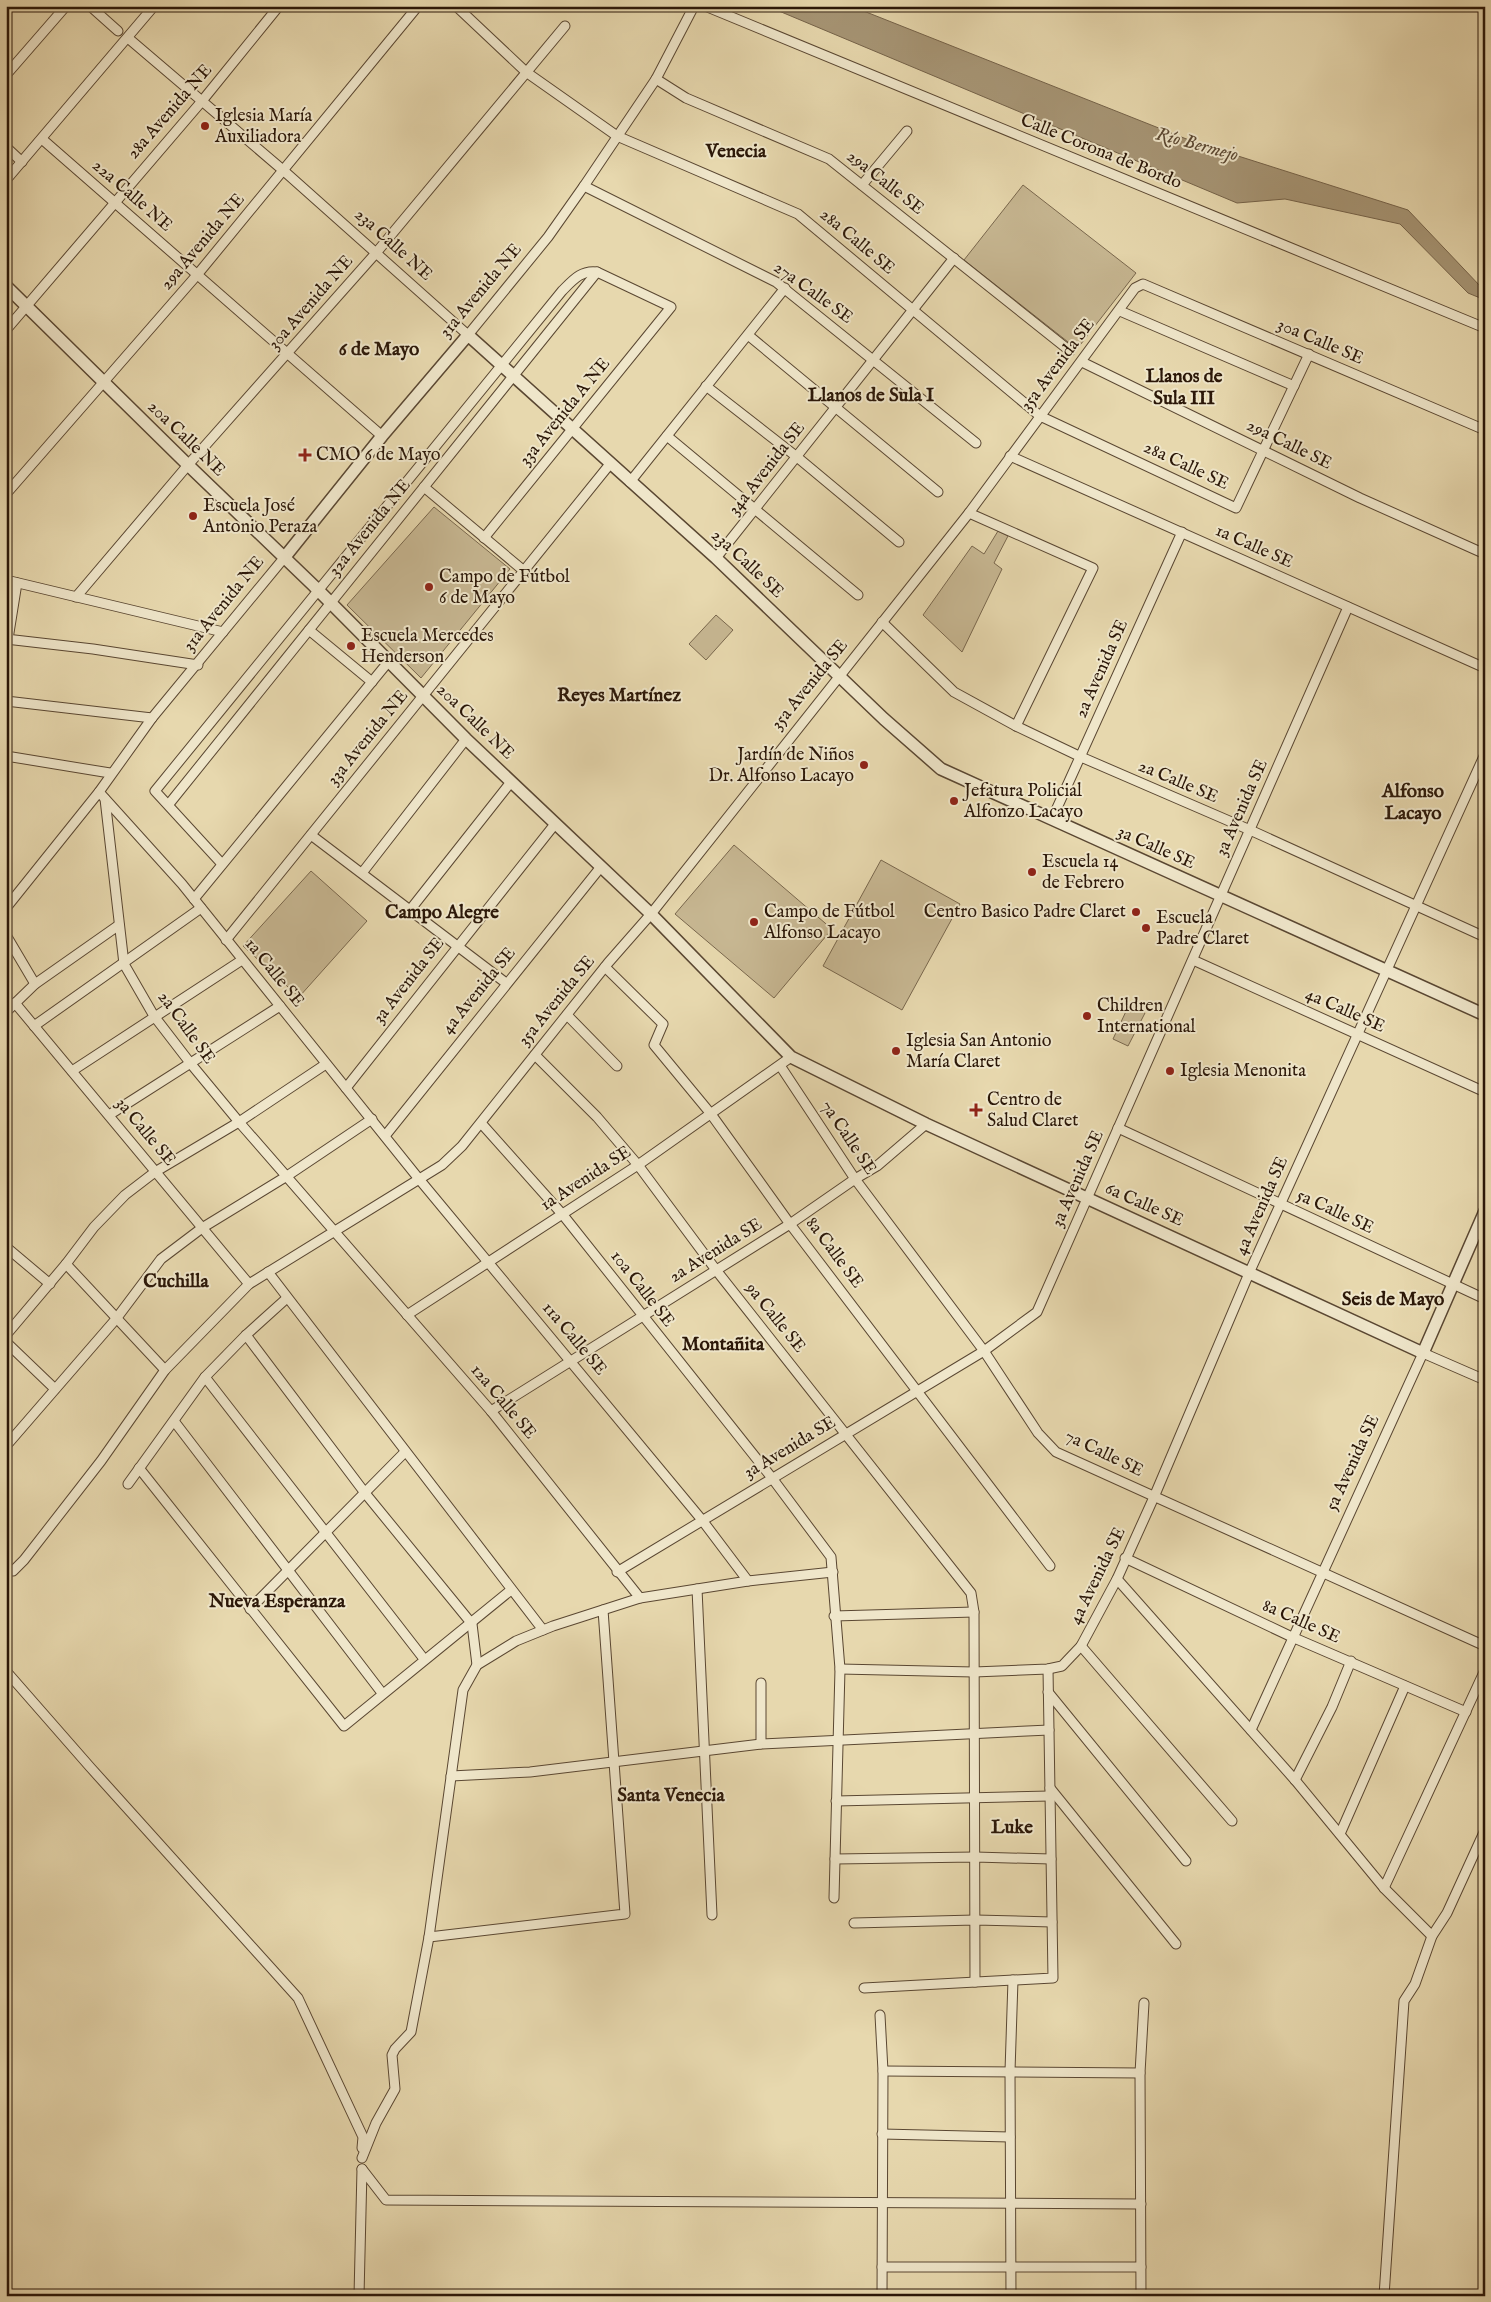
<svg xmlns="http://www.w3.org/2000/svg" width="1491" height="2302" font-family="'IM FELL English',serif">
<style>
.green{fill:#c7b792;stroke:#79674d}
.water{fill:#a79676;stroke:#75634a}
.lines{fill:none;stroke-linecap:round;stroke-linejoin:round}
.minor-casing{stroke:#5a4732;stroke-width:11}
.tertiary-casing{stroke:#5a4732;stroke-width:14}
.minor{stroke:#efe6ca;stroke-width:9}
.tertiary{stroke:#efe6ca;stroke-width:11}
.poi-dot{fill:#8f2418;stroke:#efe6ca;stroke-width:2}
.labels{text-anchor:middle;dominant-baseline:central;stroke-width:4;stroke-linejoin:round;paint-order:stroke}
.street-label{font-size:18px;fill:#2b1708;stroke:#efe6ca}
.poi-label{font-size:18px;fill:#2b1708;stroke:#efe6ca;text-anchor:start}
.water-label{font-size:19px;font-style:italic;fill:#5d4a34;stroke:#efe6ca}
.neighbourhood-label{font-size:19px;font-weight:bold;fill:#2b1708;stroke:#efe6ca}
</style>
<rect width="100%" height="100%" fill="#e7d8ae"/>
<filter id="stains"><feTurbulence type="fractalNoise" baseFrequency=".004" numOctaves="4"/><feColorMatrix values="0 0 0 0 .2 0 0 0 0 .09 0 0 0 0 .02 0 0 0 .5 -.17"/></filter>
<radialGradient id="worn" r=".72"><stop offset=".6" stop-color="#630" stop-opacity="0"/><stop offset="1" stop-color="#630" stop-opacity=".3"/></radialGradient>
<g class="green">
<path d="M 1023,185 L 1136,273 L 1077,349 L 964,260 Z"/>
<path d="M 434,507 L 510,569 L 421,678 L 347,605 Z"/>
<path d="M 998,531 L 1008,536 L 994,563 L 1002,569 L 962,652 L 923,615 L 972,546 L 984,554 Z"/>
<path d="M 716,615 L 733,630 L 706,660 L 689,644 Z"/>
<path d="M 734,845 L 832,929 L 774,998 L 675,914 Z"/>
<path d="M 881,860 L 960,904 L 902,1010 L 823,966 Z"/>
<path d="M 311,871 L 367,921 L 299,997 L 243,946 Z"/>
<path d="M 1129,1005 L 1145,1013 L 1128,1046 L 1113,1039 Z"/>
</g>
<path class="water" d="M 767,6 L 851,6 L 1194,142 L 1408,210 L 1481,287 L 1485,289 L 1485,300 L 1468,293 L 1400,224 L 1285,199 L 1237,203 Z"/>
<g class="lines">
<defs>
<g id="minor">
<path d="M 90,6 L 118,31"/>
<path d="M 456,6 L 526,72 L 617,136 L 798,214 L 1040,416 L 1236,508 L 1309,354"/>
<path d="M 705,6 L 1485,328"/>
<path d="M 128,38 L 284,171 L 468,335 L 548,237 L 584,186 L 656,79 L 694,6"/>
<path d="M 6,75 L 66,6"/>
<path d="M 656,79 L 686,98 L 829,159 L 1070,351"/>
<path d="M 42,139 L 382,436"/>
<path d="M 6,147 L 22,162"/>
<path d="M 6,180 L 154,6"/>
<path d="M 862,185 L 907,131"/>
<path d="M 584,186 L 776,282 L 976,443"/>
<path d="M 1120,311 L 1294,386"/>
<path d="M 6,330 L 202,101 L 279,6"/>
<path d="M 748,335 L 938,492"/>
<path d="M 1082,362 L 1360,498 L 1485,554"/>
<path d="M 706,386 L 797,457 L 899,542"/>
<path d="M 667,436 L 858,595"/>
<path d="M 1010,456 L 1485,668"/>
<path d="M 630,482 L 785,288"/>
<path d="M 424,487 L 524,571"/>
<path d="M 6,494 L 197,275 L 418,6"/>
<path d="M 969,513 L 1093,568 L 1016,726"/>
<path d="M 716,558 L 954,258"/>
<path d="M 6,580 L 223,632"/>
<path d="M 76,597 L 188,465 L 376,253 L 565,26"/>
<path d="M 882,622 L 954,692 L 1016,726 L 1081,757 L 1250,830 L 1485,937"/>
<path d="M 309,630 L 372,682"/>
<path d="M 6,639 L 93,649 L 198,665"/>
<path d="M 8,639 L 17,583"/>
<path d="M 6,701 L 152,718"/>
<path d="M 6,756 L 110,773"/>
<path d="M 99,792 L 182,884 L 419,1179 L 702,1520 L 748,1581"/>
<path d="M 105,799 L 124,964 L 154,1016 L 191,1064 L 239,1122 L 491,1411 L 640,1598"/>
<path d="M 169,804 L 597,272"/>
<path d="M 1052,819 L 1182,532"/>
<path d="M 311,835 L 506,983"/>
<path d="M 222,864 L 155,791 L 562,291 C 573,280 581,270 597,272 L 671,307 L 484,538"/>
<path d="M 362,873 L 466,739"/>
<path d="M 194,899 L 389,661"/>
<path d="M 6,908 L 99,792 L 152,718 L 284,558"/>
<path d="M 410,910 L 511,782"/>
<path d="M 6,935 L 35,984"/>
<path d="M 226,940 L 610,464"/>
<path d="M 1193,960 L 1485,1092"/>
<path d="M 605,967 L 663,1024 L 654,1045 L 711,1114 L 790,1224 L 1050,1566"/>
<path d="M 15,1003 L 249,1284"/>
<path d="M 6,1012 L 35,984 L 119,925"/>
<path d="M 567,1015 L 617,1066"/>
<path d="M 34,1026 L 201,908"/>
<path d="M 535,1055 L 597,1117 L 638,1165 L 716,1270 L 971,1593 L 974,1612 L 975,1982"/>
<path d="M 781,1067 L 855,1179 L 984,1351 L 1038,1433 L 1056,1452 L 1485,1646"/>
<path d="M 72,1071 L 242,960"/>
<path d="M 346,1088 L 555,824"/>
<path d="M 109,1115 L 280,1006"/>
<path d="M 481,1123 L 563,1215 L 772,1478 L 831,1557 L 840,1669 L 834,1898"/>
<path d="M 1118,1128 L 1485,1299"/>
<path d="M 385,1136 L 600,868"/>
<path d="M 6,1247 L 50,1284"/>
<path d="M 66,1264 L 165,1370"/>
<path d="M 268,1272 L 543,1630"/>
<path d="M 407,1315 L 638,1165 L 791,1057"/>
<path d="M 6,1335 L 66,1264 L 94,1227 L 125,1195 L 155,1172 L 239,1122 L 326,1064"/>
<path d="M 246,1335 L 365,1493 L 472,1624 L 477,1665"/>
<path d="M 6,1342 L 55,1389"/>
<path d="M 205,1377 L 424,1659"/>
<path d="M 491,1411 L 790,1224 L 855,1179 L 877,1166 L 926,1124"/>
<path d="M 174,1421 L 382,1693"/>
<path d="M 6,1446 L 116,1319 L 161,1259 L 202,1228 L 287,1176 L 372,1119"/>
<path d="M 139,1468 L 344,1726 L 511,1590"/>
<path d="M 128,1484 L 205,1377 L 246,1335 L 287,1298"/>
<path d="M 1125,1558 L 1292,1637 L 1466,1712"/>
<path d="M 6,1570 L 13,1571 L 24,1560 L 101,1461 L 165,1370 L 249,1284 L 442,1165 L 462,1146 L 608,963 L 651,914 L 969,513 L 1135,288 L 1143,284 L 1485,430"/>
<path d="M 617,1572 L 984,1351 L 1037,1312 L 1348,607"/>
<path d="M 1117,1579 L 1295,1780 L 1384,1888 L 1432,1936"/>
<path d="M 697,1589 L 712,1915"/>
<path d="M 250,1609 L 405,1452"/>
<path d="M 834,1616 L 974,1612"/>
<path d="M 1081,1646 L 1232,1821"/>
<path d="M 840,1669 L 974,1672 L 1048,1669 L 1062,1666 L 1081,1646 L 1117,1579 L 1154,1497 L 1250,1271 L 1485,754"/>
<path d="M 6,1671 L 90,1767 L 298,1998 L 363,2137 L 362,2148"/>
<path d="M 761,1683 L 761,1744"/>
<path d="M 1048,1692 L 1186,1861"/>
<path d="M 1251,1730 L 1423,1353 L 1485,1380"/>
<path d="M 451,1776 L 530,1772 L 761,1744 L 1049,1730"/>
<path d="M 1295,1780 L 1332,1707 L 1351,1661"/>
<path d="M 1050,1788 L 1176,1944"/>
<path d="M 836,1801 L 1050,1796"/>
<path d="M 1340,1834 L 1405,1686"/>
<path d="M 835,1859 L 975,1857 L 1051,1859"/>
<path d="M 1384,1888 L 1485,1670"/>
<path d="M 854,1923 L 975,1920 L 1052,1922"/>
<path d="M 429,1937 L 625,1914 L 603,1610"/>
<path d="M 864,1988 L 1053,1978 L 1048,1669"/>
<path d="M 880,2015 L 883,2071 L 882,2296"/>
<path d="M 883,2071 L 1140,2073"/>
<path d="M 882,2134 L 1010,2137"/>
<path d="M 362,2158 L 376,2123 L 395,2089 L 392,2055 L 395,2049 L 411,2032 L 429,1937 L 463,1690 L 477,1665 L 516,1641 L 553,1626 L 640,1598 L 748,1581 L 833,1572"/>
<path d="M 362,2169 L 386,2200 L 1141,2204"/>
<path d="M 882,2267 L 1141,2267"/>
<path d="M 359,2296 L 362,2169"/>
<path d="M 1011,2296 L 1010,2071 L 1013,1980"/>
<path d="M 1141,2296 L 1140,2073 L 1144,2003"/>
<path d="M 1384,2296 L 1404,2001 L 1415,1984 L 1432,1936 L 1447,1913 L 1485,1830"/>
</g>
<g id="tertiary">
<path d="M 6,286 L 188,465 L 314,586 L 466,739 L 651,914 L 791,1057 L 926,1124 L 1423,1353 L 1485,1211"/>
<path d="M 284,558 L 382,436 L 468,335 L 716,558 L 884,719 L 941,769 L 1485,1015"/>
</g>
</defs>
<use href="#minor" class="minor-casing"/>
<use href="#tertiary" class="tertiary-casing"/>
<use href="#minor" class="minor"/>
<use href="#tertiary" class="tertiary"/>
</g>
<g class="poi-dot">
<circle cx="205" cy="126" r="5"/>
<path d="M302.5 447.5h5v5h5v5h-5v5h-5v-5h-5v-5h5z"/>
<circle cx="193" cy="516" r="5"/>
<circle cx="429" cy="587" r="5"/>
<circle cx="351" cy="646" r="5"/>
<circle cx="864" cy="765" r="5"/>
<circle cx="954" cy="801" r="5"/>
<circle cx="1032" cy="872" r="5"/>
<circle cx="1136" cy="912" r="5"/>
<circle cx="754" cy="922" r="5"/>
<circle cx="1146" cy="928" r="5"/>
<circle cx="1087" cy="1016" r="5"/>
<circle cx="896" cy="1051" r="5"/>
<circle cx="1170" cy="1071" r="5"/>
<path d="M973.5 1102.5h5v5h5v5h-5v5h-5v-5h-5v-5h5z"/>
</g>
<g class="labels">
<g class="street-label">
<text transform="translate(170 112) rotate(-49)">28a Avenida NE</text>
<text transform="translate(1101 152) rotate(22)">Calle Corona de Bordo</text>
<text transform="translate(885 183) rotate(38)">29a Calle SE</text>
<text transform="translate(132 196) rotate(41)">22a Calle NE</text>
<text transform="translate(203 242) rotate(-50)">29a Avenida NE</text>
<text transform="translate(857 242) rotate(40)">28a Calle SE</text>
<text transform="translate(393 245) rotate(42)">23a Calle NE</text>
<text transform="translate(481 291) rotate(-50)">31a Avenida NE</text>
<text transform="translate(813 293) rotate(36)">27a Calle SE</text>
<text transform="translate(311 303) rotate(-49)">30a Avenida NE</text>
<text transform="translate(1320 342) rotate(23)">30a Calle SE</text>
<text transform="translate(1058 365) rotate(-53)">35a Avenida SE</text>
<text transform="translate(565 412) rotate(-51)">33a Avenida A NE</text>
<text transform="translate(186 439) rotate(44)">20a Calle NE</text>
<text transform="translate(1289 445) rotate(26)">29a Calle SE</text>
<text transform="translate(1186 466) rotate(25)">28a Calle SE</text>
<text transform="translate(767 469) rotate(-52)">34a Avenida SE</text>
<text transform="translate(370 528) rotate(-51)">32a Avenida NE</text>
<text transform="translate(1254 547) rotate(24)">1a Calle SE</text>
<text transform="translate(747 564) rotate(43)">23a Calle SE</text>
<text transform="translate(224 604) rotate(-51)">31a Avenida NE</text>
<text transform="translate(1102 669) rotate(-66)">2a Avenida SE</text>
<text transform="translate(810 685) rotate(-51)">35a Avenida SE</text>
<text transform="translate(475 722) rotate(44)">20a Calle NE</text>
<text transform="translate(368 738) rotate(-51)">33a Avenida NE</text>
<text transform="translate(1178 782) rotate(23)">2a Calle SE</text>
<text transform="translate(1242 808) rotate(-66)">3a Avenida SE</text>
<text transform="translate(1156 848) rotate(24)">3a Calle SE</text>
<text transform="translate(274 973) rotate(51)">1a Calle SE</text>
<text transform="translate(409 981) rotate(-52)">3a Avenida SE</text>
<text transform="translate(479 991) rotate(-51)">4a Avenida SE</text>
<text transform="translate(557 1001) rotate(-51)">35a Avenida SE</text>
<text transform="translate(1345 1011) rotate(24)">4a Calle SE</text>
<text transform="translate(186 1028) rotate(54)">2a Calle SE</text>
<text transform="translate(145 1132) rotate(50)">3a Calle SE</text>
<text transform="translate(848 1138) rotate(56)">7a Calle SE</text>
<text transform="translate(586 1179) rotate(-33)">1a Avenida SE</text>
<text transform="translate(1078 1179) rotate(-66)">3a Avenida SE</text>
<text transform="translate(1144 1205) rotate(24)">6a Calle SE</text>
<text transform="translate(1262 1206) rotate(-66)">4a Avenida SE</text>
<text transform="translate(1335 1212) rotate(25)">5a Calle SE</text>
<text transform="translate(716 1251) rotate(-32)">2a Avenida SE</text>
<text transform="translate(834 1253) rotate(53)">8a Calle SE</text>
<text transform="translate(642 1289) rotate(52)">10a Calle SE</text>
<text transform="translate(775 1318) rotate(51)">9a Calle SE</text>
<text transform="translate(574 1339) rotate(50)">11a Calle SE</text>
<text transform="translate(503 1402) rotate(50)">12a Calle SE</text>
<text transform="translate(790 1448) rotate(-31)">3a Avenida SE</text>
<text transform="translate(1104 1454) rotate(26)">7a Calle SE</text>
<text transform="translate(1353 1463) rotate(-65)">5a Avenida SE</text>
<text transform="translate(1098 1576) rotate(-64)">4a Avenida SE</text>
<text transform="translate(1301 1622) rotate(24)">8a Calle SE</text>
</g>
<g class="poi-label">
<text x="215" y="116">Iglesia María<tspan x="215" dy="21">Auxiliadora</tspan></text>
<text x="316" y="455">CMO 6 de Mayo</text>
<text x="203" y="506">Escuela José<tspan x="203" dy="21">Antonio Peraza</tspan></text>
<text x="439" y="577">Campo de Fútbol<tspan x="439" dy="21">6 de Mayo</tspan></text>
<text x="361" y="636">Escuela Mercedes<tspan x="361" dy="21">Henderson</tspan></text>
<text x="854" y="755" text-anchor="end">Jardín de Niños<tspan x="854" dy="21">Dr. Alfonso Lacayo</tspan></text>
<text x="964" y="791">Jefatura Policial<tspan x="964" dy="21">Alfonzo Lacayo</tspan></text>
<text x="1042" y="862">Escuela 14<tspan x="1042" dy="21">de Febrero</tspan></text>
<text x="764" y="912">Campo de Fútbol<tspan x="764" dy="21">Alfonso Lacayo</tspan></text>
<text x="1126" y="912" text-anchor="end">Centro Basico Padre Claret</text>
<text x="1156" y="918">Escuela<tspan x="1156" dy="21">Padre Claret</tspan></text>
<text x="1097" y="1006">Children<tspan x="1097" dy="21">International</tspan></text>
<text x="906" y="1041">Iglesia San Antonio<tspan x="906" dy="21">María Claret</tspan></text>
<text x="1180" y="1071">Iglesia Menonita</text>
<text x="987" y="1100">Centro de<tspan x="987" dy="21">Salud Claret</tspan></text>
</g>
<g class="water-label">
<text transform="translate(1197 145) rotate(15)">Río Bermejo</text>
</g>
<g class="neighbourhood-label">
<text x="736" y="152">Venecia</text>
<text x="379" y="350">6 de Mayo</text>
<text x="1184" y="377">Llanos de<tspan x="1184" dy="22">Sula III</tspan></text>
<text x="871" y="396">Llanos de Sula I</text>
<text x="619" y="696">Reyes Martínez</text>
<text x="1413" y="792">Alfonso<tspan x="1413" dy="22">Lacayo</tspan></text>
<text x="442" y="913">Campo Alegre</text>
<text x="176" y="1282">Cuchilla</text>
<text x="1393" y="1300">Seis de Mayo</text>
<text x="723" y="1345">Montañita</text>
<text x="277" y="1602">Nueva Esperanza</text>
<text x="671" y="1796">Santa Venecia</text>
<text x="1012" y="1828">Luke</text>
</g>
</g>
<rect width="1491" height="2302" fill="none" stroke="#e7d8ae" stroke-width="25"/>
<rect x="8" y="8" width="1476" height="2287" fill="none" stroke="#2b1708" stroke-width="2.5"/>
<rect x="12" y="12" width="1466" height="2277" fill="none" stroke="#2b1708"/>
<rect width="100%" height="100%" filter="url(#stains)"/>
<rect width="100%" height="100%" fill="url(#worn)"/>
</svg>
